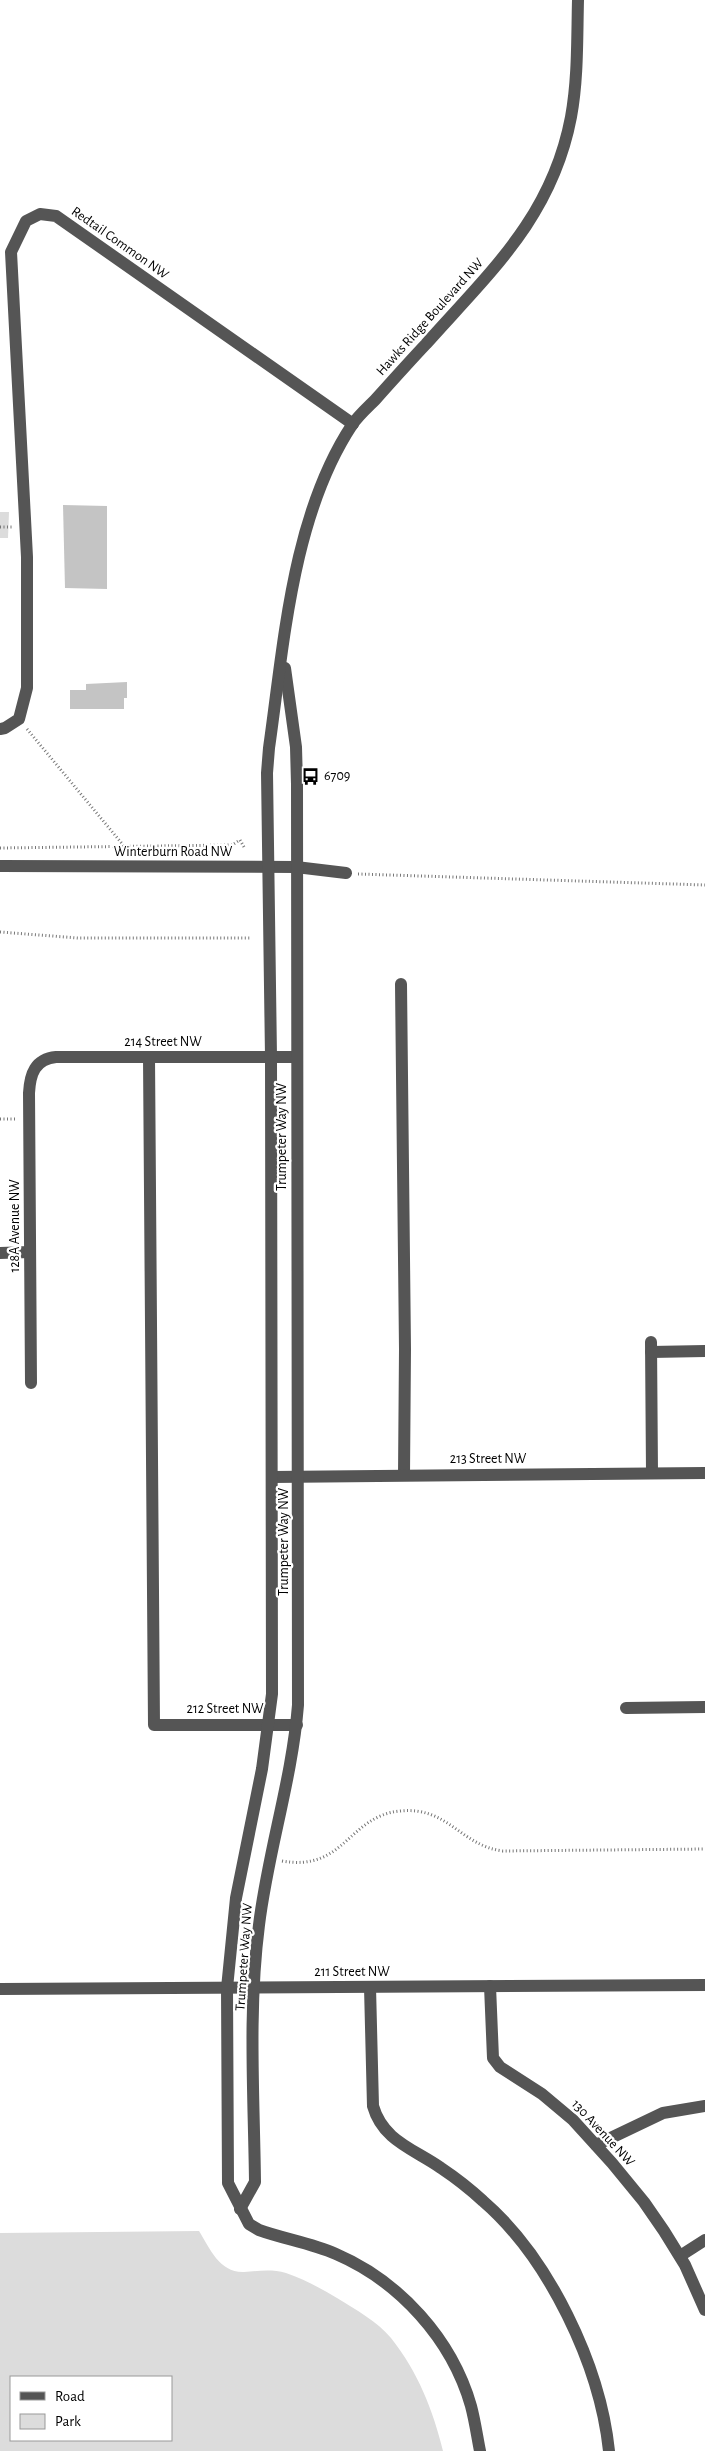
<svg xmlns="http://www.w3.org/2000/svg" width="705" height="2451" font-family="'Alegreya Sans',sans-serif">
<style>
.green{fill:#dcdcdc;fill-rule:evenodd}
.building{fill:#c4c4c4}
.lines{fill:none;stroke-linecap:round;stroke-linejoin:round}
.path{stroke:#777;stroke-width:3;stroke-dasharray:1 2.5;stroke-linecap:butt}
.minor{stroke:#555;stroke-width:12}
.labels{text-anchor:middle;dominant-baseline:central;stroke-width:4.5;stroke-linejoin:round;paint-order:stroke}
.street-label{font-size:14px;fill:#000;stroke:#fff}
.poi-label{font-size:14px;fill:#000;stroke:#fff;text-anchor:start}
</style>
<rect width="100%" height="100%" fill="#fff"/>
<g class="green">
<path d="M 0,512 L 9,512 L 8,538 L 0,538 Z"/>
<path d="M 199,2231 C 210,2249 220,2273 244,2272 C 258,2271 272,2269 286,2273 C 304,2279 320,2288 337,2298 C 355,2309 378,2322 391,2338 C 418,2372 433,2410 443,2451 L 0,2451 L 0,2233 ZM 11,2377 L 171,2377 L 171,2440 L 11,2440 Z"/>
</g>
<g class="building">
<path d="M 63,505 L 107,506 L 107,589 L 65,588 Z"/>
<path d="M 127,682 L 127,698 L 124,698 L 124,709 L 70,709 L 70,690 L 86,690 L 86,684 Z"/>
</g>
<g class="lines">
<g class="path">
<path d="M 0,527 L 13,527"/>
<path d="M 27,729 L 124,846"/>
<path d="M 0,848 L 232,845 L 240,840 L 244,847"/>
<path d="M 358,874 L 705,885"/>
<path d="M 0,932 L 78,938 L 251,938"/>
<path d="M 0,1119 L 17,1119"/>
<path d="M 282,1861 C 345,1872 348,1816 400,1811 C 448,1806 461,1846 503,1851 L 705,1849"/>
</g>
<g class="minor">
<path d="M 0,729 L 5,728 L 19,719 L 27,688 L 27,557 L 11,252 L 26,221 L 40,214 L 56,216 L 353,424"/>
<path d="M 0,866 L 296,867 L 346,873"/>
<path d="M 401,984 L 405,1349 L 404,1475"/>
<path d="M 149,1057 L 154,1725 L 297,1725"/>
<path d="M 0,1253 L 30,1252"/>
<path d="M 651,1342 L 652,1473"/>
<path d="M 651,1352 L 705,1351"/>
<path d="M 31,1383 L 29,1093 C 30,1074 35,1059 56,1057 L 297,1057"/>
<path d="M 272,1477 L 705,1473"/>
<path d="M 626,1708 L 705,1707"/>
<path d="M 490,1986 L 493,2058 L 500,2067 L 542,2094 L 573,2120 L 612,2163 L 644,2202 L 664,2231 L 685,2265 L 705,2310"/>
<path d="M 370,1987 L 373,2106 C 383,2141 414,2149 441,2168 C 456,2178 470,2189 483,2201 C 549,2258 600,2365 609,2451"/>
<path d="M 0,1989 L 705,1985"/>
<path d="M 596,2145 L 663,2113 L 705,2106"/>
<path d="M 240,2209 L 255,2182 C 254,2097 248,2010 259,1925 C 268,1851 292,1780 298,1705 L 297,784 L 296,747 L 285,668"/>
<path d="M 680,2256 L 705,2240"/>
<path d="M 480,2451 C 477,2436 475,2421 471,2406 C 452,2339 399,2281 336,2254 C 311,2243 284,2239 259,2230 L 249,2224 L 228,2183 L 227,1988 L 236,1898 L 262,1769 L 272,1694 L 271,1057 L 267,773 L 269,748 C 284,643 292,516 352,425 C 358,416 367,408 375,400 C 392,381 409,362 426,344 C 490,272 552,217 571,117 C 578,79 577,39 578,0"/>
</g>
</g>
<defs>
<symbol id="bus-bare" viewBox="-9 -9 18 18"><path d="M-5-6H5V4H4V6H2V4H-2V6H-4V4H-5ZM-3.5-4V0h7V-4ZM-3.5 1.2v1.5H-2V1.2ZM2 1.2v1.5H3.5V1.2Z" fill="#000" stroke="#fff" stroke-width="2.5" paint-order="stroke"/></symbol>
</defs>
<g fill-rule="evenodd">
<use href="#bus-bare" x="298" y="764" width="25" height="25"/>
</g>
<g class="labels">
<g class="street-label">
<text transform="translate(120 243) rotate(35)">Redtail Common NW</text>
<text transform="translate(430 317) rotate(-48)">Hawks Ridge Boulevard NW</text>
<text x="173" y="852">Winterburn Road NW</text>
<text x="163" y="1042">214 Street NW</text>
<text transform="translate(282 1137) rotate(-90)">Trumpeter Way NW</text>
<text transform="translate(15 1226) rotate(-90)">128A Avenue NW</text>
<text x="488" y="1459">213 Street NW</text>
<text transform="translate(284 1542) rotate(-90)">Trumpeter Way NW</text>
<text x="225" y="1709">212 Street NW</text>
<text transform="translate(244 1957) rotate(-86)">Trumpeter Way NW</text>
<text x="352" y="1972">211 Street NW</text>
<text transform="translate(603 2133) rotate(47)">130 Avenue NW</text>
</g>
<g class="poi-label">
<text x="324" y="776">6709</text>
</g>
</g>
<rect x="10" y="2376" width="162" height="65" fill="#ffffff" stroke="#999999"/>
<rect x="20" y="2392" width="25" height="8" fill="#555555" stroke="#999999"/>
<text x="55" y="2401" font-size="15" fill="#000000">Road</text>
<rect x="20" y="2414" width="25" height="15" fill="#dcdcdc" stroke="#999999"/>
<text x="55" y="2426" font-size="15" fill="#000000">Park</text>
</svg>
